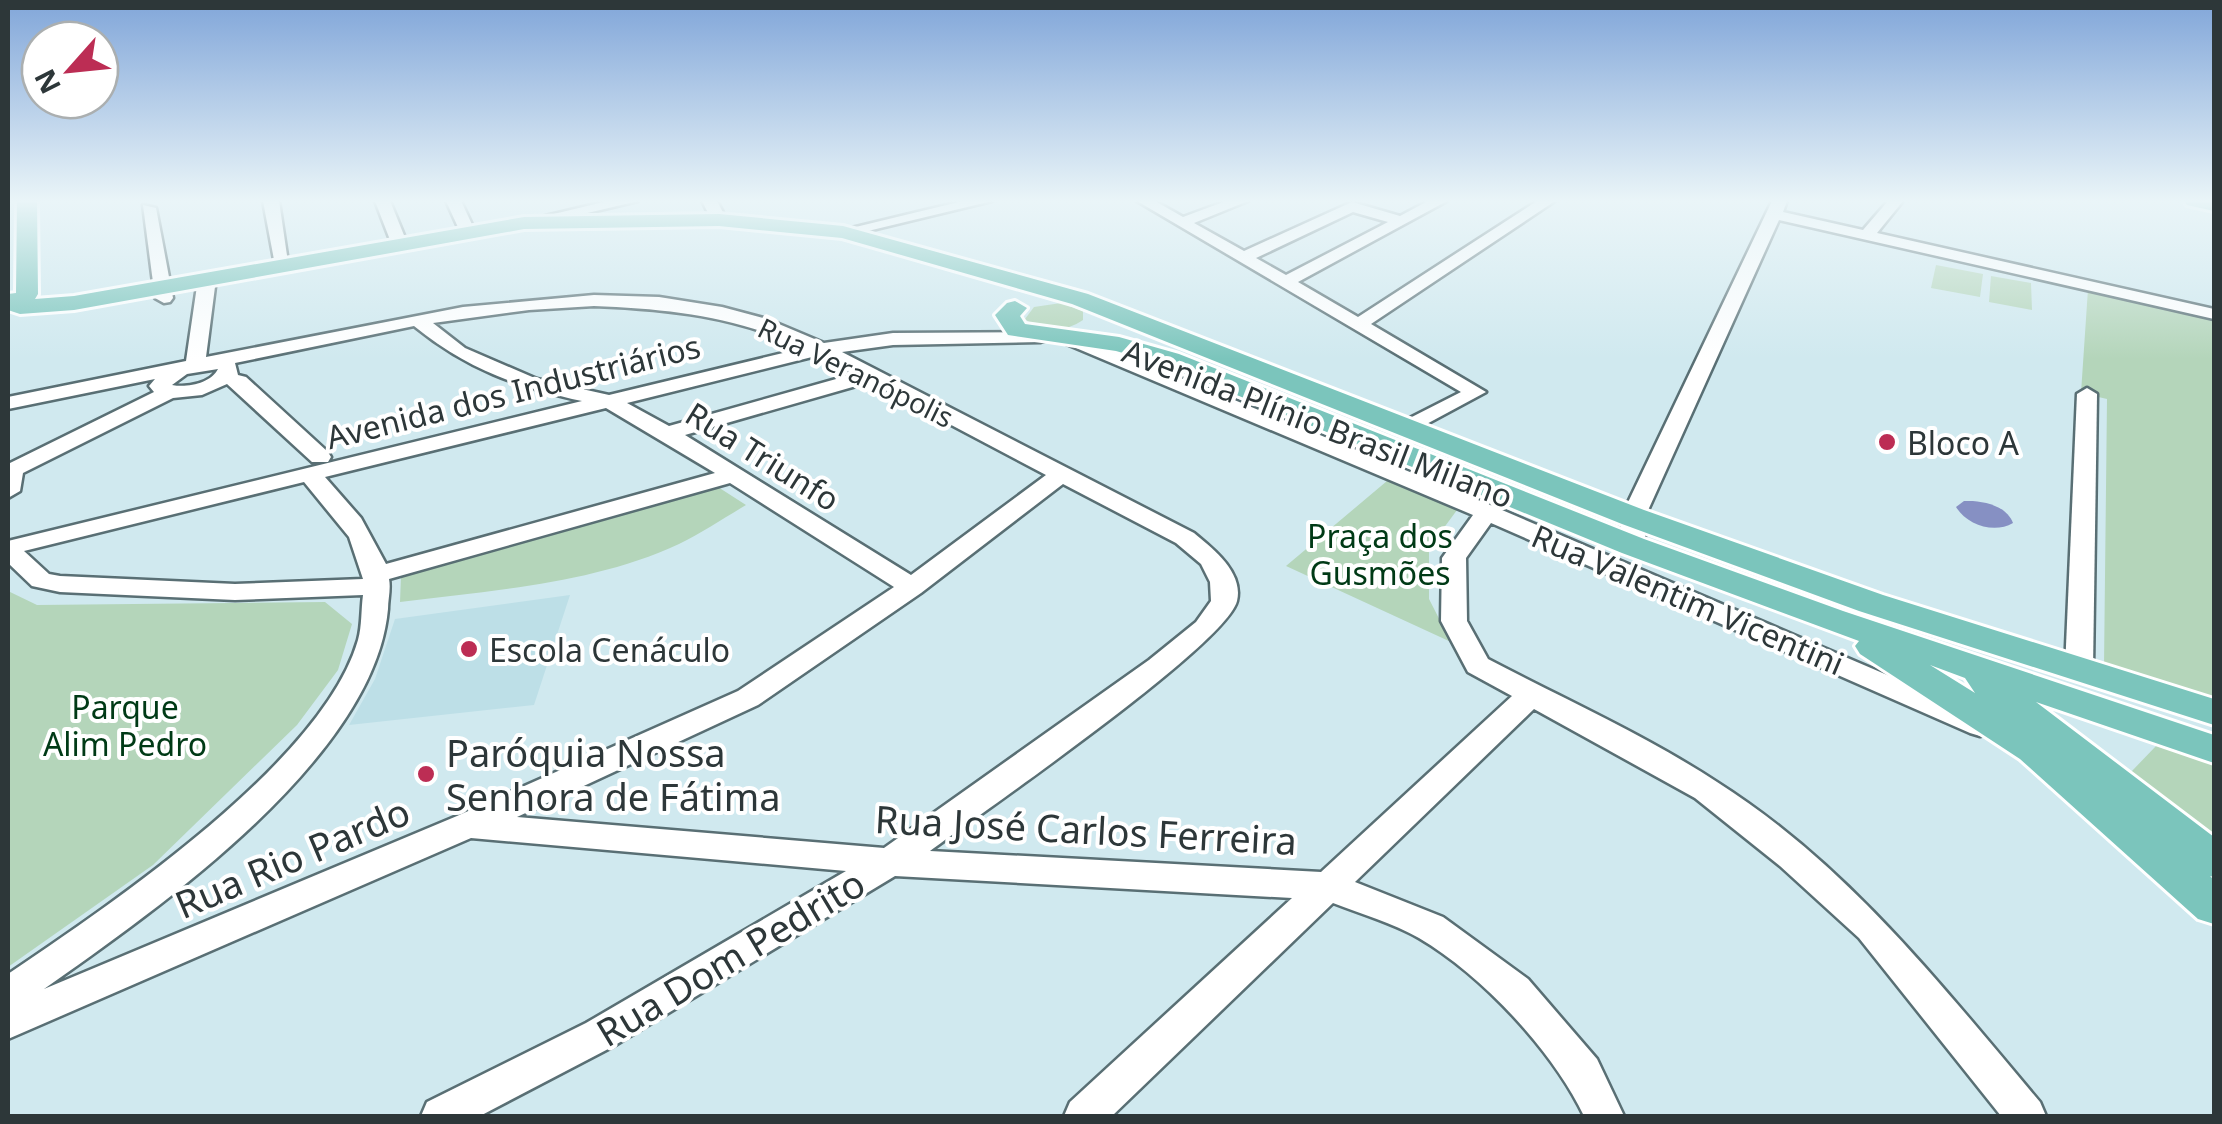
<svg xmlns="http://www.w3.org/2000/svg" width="2222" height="1124" font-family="'Noto Sans',sans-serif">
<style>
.built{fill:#bddfe7}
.green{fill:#b4d5ba}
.water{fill:#8690c3}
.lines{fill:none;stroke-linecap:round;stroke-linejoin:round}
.minor-casing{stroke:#596f74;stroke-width:5}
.major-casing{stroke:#fff;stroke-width:6}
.minor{fill:#fff;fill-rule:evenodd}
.major{fill:#7bc5bc;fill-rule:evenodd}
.poi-dot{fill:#bc2d54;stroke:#fff;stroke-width:4}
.labels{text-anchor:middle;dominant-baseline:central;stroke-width:8;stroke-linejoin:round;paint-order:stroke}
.far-street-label{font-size:28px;fill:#2d3739;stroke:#fff}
.street-label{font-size:32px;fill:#2d3739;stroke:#fff}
.poi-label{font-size:32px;fill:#2d3739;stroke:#fff;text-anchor:start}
.park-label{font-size:32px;fill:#003a16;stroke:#fff}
.near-poi-label{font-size:38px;fill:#2d3739;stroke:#fff;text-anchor:start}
.near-street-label{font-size:38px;fill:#2d3739;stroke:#fff}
</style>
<rect width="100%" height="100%" fill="#d0e9ef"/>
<path class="built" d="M 570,595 L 534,705 L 349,725 L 375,679 L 395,619 Z"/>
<g class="green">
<path d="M 1936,265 L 1983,274 L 1980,297 L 1931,288 Z"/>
<path d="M 1991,276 L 2031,283 L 2032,310 L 1989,302 Z"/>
<path d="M 2088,289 L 2214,318 L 2214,701 L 2104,666 L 2107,399 L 2081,393 Z"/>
<path d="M 1061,303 L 1083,311 L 1083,320 C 1066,332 1042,333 1025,319 L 1034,307 Z"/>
<path d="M 1387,481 L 1457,510 L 1429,548 L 1429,599 L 1451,642 L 1286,566 Z"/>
<path d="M 718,487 L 746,505 C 724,518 702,533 679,544 C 593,584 493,590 400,602 L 401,576 Z"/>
<path d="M 8,591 L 37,605 L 325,602 L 352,624 L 338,670 L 297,725 L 153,865 L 8,967 Z"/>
<path d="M 2157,745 L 2214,765 L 2214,837 L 2131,772 Z"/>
</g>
<path class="water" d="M 1964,501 C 1982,500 2006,505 2013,523 C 1994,534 1967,525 1956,507 Z"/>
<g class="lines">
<defs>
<g id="minor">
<path d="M 263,201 L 279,201 L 289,269 L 275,265 Z"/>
<path d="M 375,201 L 390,201 L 408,245 L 406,248 L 392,245 Z"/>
<path d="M 446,201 L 461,201 L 476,233 L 474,236 L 462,236 Z"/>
<path d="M 608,201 L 638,201 L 524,228 L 516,223 Z"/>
<path d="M 702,201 L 717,201 L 727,220 L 725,223 L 713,223 Z"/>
<path d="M 963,201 L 992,201 L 843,237 L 835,232 Z"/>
<path d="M 1137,201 L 1155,201 L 1183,217 L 1226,201 L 1248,201 L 1194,223 L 1244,251 L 1352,202 L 1400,216 L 1428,201 L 1447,201 L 1298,282 L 1358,317 L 1537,201 L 1555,201 L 1371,324 L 1486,392 L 1408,434 L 1400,433 L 1397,428 L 1400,423 L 1461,392 ZM 1353,212 L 1388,222 L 1286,275 L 1256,258 Z"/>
<path d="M 1772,201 L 1787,201 L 1783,212 L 1863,230 L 1888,201 L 1903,201 L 1877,233 L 2214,309 L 2214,319 L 1779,220 L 1645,517 L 1645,546 L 1642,551 L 1624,551 L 1621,546 L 1621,517 Z"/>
<path d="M 143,205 L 156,208 L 173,298 L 170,302 L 164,303 L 155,298 Z"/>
<path d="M 207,274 L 216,279 L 206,357 L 463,307 L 594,295 L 659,297 L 722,307 L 767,319 L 824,343 L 893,333 L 1047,332 L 1047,340 L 1040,342 L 893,345 L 842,352 L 1194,533 C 1212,548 1244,572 1237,601 C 1226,645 980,814 930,851 L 1321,872 L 1512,696 L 1468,672 L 1441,621 L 1442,558 L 1473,515 L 1057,340 L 1057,332 L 1064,330 L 1495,507 L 1990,719 L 1995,726 L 1990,733 L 1980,736 L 1970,733 L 1491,523 L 1466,558 L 1467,621 L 1488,659 C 1564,699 1645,735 1717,782 C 1848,865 1941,985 2040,1102 L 2046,1116 L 2001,1116 L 1859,938 L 1780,866 L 1695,798 L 1534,709 L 1355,882 L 1443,917 L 1528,979 L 1597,1059 L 1624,1116 L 1584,1116 C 1553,1051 1482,975 1419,938 C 1393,923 1361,914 1333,903 L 1112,1116 L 1064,1116 L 1070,1102 L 1292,898 L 895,876 L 612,1047 L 480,1116 L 421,1116 L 427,1102 L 586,1023 L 846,871 L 471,838 L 8,1039 L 8,974 C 110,905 323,762 358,640 C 362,626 361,609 363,595 L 235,600 L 60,592 L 32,586 L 8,563 L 8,541 L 582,401 C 517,387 467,369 414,326 L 235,363 L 238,375 L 246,377 L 328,452 L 331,457 L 328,462 L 312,462 L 227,384 L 202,395 L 173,398 L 23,473 L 20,491 L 8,498 L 8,464 L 154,392 L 149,386 L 155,379 L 8,409 L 8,397 L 186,361 L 198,279 ZM 594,306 C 669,309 735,316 804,348 L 609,395 L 537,379 L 465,348 L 433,323 L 529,310 ZM 820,355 L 854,374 L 669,426 L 627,403 ZM 218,369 C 211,383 188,388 172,385 L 187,374 ZM 870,382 L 1046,475 L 911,575 L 685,435 ZM 606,408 L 715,473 L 386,564 L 361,518 L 325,477 ZM 304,482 L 349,537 L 363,579 L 235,584 L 60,576 L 49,574 L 24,551 ZM 730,483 L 894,587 L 738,691 L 457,816 L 44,989 C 158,909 375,757 388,609 C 388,599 391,589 389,579 ZM 1063,484 L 1176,543 L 1201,564 L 1210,582 L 1211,601 L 1196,622 L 1149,660 L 884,848 L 517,817 L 758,705 L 921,593 Z"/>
<path d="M 2087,388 L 2097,394 L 2093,669 L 2089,676 L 2069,676 L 2065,669 L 2077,394 Z"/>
</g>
<g id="major">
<path d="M 17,201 L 37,201 L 38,294 L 35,299 L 74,296 L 524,217 L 719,214 L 843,226 L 1088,294 L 1644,510 L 1883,595 L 2214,699 L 2214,725 L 1859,611 L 1622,524 L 1072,304 L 842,238 L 719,226 L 524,229 L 74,310 L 20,314 L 8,310 L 8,294 L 16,293 Z"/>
<path d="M 2184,201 L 2214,201 L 2214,211 L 2187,205 Z"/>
<path d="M 1015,301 L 1027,308 L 1020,316 L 1025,324 L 1119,337 L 1179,354 L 1644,539 L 1843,611 L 2214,735 L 2214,763 L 2036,702 L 2214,837 L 2214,877 L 2210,876 L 2214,880 L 2214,924 L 2198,919 L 2020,759 L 1860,654 L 1855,646 L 1859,641 L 1622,553 L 1161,364 L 1116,351 L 1008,335 L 995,315 L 1007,303 ZM 1930,665 L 1965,678 L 1975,693 Z"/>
</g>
</defs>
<use href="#minor" class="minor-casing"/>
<use href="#major" class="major-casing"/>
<use href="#minor" class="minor"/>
<use href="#major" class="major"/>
</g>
<linearGradient id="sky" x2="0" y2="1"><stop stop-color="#81a6d9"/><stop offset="0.56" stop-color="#eaf5f8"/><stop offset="1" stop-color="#eaf5f8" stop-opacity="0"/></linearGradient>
<rect width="2222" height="359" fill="url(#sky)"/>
<g class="poi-dot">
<circle cx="1887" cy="442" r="10"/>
<circle cx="469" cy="649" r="10"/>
<circle cx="426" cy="774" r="10"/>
</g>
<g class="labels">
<g class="far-street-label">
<text transform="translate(856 372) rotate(26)">Rua Veranópolis</text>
</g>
<g class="street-label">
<text transform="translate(513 391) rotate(-14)">Avenida dos Industriários</text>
<text transform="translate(1318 423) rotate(21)">Avenida Plínio Brasil Milano</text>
<text transform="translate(763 456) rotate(32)">Rua Triunfo</text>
<text transform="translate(1688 599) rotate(23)">Rua Valentim Vicentini</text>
</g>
<g class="poi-label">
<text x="1907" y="442">Bloco A</text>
<text x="489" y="649">Escola Cenáculo</text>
</g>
<g class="park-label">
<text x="1380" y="535">Praça dos<tspan x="1380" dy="37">Gusmões</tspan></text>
<text x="125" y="706">Parque<tspan x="125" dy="37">Alim Pedro</tspan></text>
</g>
<g class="near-poi-label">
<text x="446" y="752">Paróquia Nossa<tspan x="446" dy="44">Senhora de Fátima</tspan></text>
</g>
<g class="near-street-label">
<text transform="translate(1086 829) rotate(3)">Rua José Carlos Ferreira</text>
<text transform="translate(292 857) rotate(-23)">Rua Rio Pardo</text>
<text transform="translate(730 957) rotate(-31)">Rua Dom Pedrito</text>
</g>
</g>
<rect width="2222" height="1124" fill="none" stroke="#2d3739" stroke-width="20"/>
<g transform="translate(70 70) rotate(243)"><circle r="48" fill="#ffffff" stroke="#abafb0" stroke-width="2.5"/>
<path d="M0-8L18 38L0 25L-18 38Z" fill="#bc2d54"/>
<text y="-15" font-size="28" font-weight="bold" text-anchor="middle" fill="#2d3739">N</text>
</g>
</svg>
